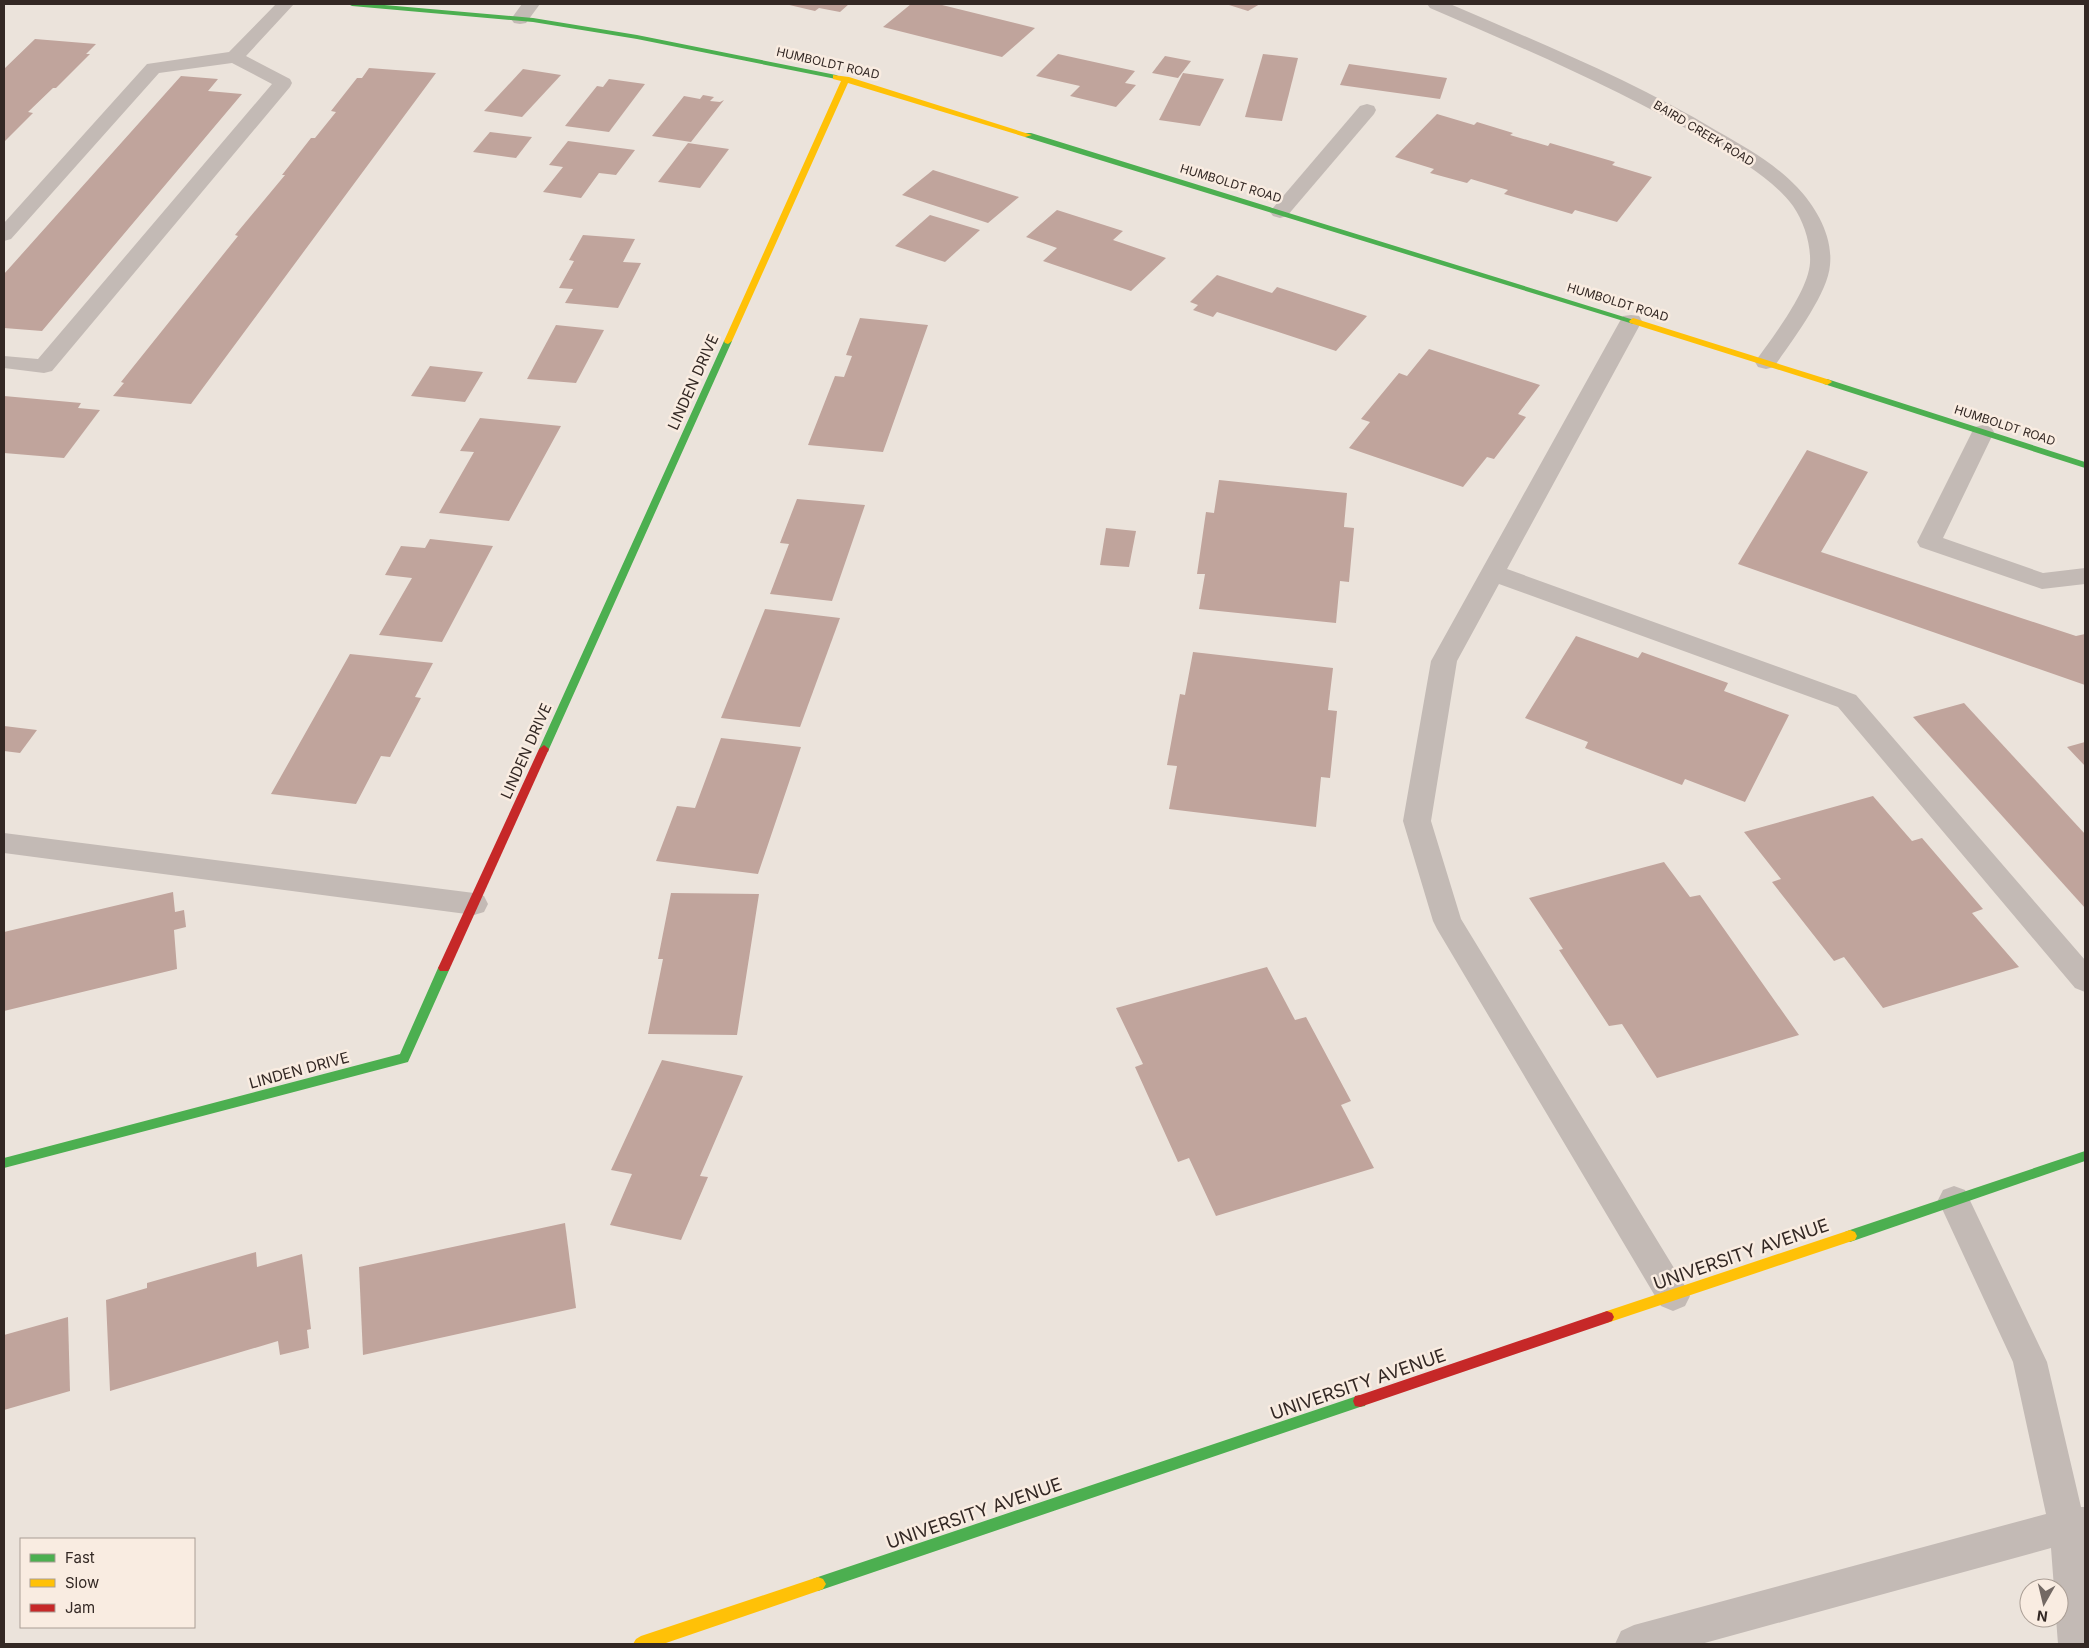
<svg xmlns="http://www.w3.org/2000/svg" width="2089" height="1648" font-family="Inter,sans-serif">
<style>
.building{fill:#c0a49c}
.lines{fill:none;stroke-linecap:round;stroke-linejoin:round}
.lane{fill:#c3bab5;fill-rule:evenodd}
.street{fill:#c3bab5;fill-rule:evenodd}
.fast{fill:#4caf50;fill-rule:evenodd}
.slow{fill:#ffc107;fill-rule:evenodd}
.jam{fill:#c62828;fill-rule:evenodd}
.labels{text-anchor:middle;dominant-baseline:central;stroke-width:5;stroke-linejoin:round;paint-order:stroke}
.far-street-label{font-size:12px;fill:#332824;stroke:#f9ece1}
.street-label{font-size:15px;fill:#332824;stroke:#f9ece1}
.near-street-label{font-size:18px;fill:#332824;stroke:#f9ece1}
</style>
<rect width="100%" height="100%" fill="#ebe3db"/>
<g class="building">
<path d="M 785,4 L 849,4 L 840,12 L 819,8 L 815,11 Z"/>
<path d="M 911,4 L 938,4 L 1035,28 L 1002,57 L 883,27 Z"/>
<path d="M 1231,4 L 1260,4 L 1248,11 L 1229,5 Z"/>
<path d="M 35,39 L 96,44 L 86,54 L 90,54 L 56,88 L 53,88 L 28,112 L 33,113 L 4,142 L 4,69 Z"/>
<path d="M 1058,54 L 1135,71 L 1125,83 L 1136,85 L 1116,107 L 1070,96 L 1080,86 L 1036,76 Z"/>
<path d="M 1263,54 L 1298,58 L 1282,121 L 1245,117 Z"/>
<path d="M 1165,56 L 1191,61 L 1178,78 L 1152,73 Z"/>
<path d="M 1349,64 L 1447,78 L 1440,99 L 1340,85 Z"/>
<path d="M 369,68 L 436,73 L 191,404 L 113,396 L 124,383 L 121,382 L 238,236 L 235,235 L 285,175 L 282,175 L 311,138 L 315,138 L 336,112 L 331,111 L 357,78 L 362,78 Z"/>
<path d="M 523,69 L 561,75 L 522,117 L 484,111 Z"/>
<path d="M 1183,73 L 1224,79 L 1200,126 L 1159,120 Z"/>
<path d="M 181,76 L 218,79 L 208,91 L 242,94 L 42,331 L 4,328 L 4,274 Z"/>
<path d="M 609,79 L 645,84 L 609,132 L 565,126 L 597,86 L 603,87 Z"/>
<path d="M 703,95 L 714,97 L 710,101 L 720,102 L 724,100 L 691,142 L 652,136 L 684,96 L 700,99 Z"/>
<path d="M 1437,114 L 1474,125 L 1477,122 L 1513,133 L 1510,135 L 1548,146 L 1550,143 L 1615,162 L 1612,165 L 1652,177 L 1617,222 L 1575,210 L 1572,214 L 1504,194 L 1508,190 L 1471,179 L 1467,183 L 1430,173 L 1434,169 L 1395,157 Z"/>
<path d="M 490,132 L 532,137 L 516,158 L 473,152 Z"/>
<path d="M 568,141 L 635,150 L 616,175 L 599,173 L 581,198 L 543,192 L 563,167 L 549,165 Z"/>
<path d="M 688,143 L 729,149 L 700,188 L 658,182 Z"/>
<path d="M 933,170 L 1019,197 L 988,223 L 902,195 Z"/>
<path d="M 1057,210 L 1123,231 L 1113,240 L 1166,258 L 1131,291 L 1043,261 L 1057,248 L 1026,237 Z"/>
<path d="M 930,215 L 980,230 L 945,262 L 895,246 Z"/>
<path d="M 583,235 L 635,239 L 623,262 L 641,263 L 618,308 L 565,303 L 573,289 L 559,288 L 574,261 L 569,260 Z"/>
<path d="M 1217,275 L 1272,293 L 1277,287 L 1367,316 L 1336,351 L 1217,312 L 1213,317 L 1193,310 L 1198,305 L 1190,302 Z"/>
<path d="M 860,318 L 928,325 L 883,452 L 808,445 L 835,376 L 844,377 L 852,356 L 846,355 Z"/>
<path d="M 556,325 L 604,330 L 576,383 L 527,379 Z"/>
<path d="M 1429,349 L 1540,385 L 1518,414 L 1526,417 L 1494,459 L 1487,457 L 1463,487 L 1349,448 L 1370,422 L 1361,419 L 1399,373 L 1407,376 Z"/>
<path d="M 430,366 L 483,372 L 465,402 L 411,396 Z"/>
<path d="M 4,396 L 81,403 L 78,408 L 100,410 L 64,458 L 4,453 Z"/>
<path d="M 480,418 L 561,426 L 509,521 L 439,513 L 474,452 L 460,451 Z"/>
<path d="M 1807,450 L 1868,472 L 1821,552 L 2076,636 L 2085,634 L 2085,685 L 1738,564 Z"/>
<path d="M 1219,480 L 1347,493 L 1344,527 L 1354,528 L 1349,582 L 1340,581 L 1336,623 L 1199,609 L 1205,574 L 1197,574 L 1206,512 L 1214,513 Z"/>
<path d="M 797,499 L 865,505 L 832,601 L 770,594 L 789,544 L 780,543 Z"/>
<path d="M 1106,528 L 1136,531 L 1129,567 L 1100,565 Z"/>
<path d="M 430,539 L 493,546 L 442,642 L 379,635 L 412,578 L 385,575 L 401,546 L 425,548 Z"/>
<path d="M 765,609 L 840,618 L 800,727 L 721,718 Z"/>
<path d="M 1576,636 L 1638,658 L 1642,652 L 1728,683 L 1724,691 L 1789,715 L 1745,802 L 1685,779 L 1682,785 L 1585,748 L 1588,742 L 1525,718 Z"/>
<path d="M 1193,652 L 1333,668 L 1328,710 L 1337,711 L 1330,778 L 1321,777 L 1316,827 L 1169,809 L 1177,766 L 1167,765 L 1180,694 L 1185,695 Z"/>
<path d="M 350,654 L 433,663 L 415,697 L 421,698 L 390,757 L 381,756 L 356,804 L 271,794 Z"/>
<path d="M 1964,703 L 2085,834 L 2085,908 L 1913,717 Z"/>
<path d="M 4,726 L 37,730 L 20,753 L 4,751 Z"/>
<path d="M 721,738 L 801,747 L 758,874 L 656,861 L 677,806 L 695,808 Z"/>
<path d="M 2085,742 L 2085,766 L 2067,747 Z"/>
<path d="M 1873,796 L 1912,841 L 1922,838 L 1983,909 L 1972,913 L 2019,967 L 1883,1008 L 1844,957 L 1834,961 L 1772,882 L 1781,879 L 1744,832 Z"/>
<path d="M 1664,862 L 1690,897 L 1700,895 L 1799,1035 L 1657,1078 L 1622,1024 L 1609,1026 L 1559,950 L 1563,949 L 1529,898 Z"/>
<path d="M 173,892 L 175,912 L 184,910 L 186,927 L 174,930 L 177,969 L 4,1011 L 4,932 Z"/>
<path d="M 671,893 L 759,894 L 737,1035 L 648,1034 L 663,959 L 658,959 Z"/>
<path d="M 1267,967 L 1295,1020 L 1306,1017 L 1351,1101 L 1341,1105 L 1374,1168 L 1216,1216 L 1189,1158 L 1178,1162 L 1135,1067 L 1143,1064 L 1116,1008 Z"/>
<path d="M 662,1060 L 743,1076 L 700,1176 L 708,1177 L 681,1240 L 610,1225 L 632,1174 L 611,1170 Z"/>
<path d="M 565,1223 L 576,1308 L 363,1355 L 359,1267 Z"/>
<path d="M 256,1252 L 257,1267 L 302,1254 L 311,1329 L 307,1330 L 309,1348 L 280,1355 L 278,1341 L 110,1391 L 106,1300 L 147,1288 L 147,1283 Z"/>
<path d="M 68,1317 L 70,1391 L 4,1410 L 4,1335 Z"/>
</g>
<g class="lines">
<g class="lane">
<path d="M 276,4 L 294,4 L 246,56 L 290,79 L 292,83 L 290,87 L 52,371 L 44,373 L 4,368 L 4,356 L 38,359 L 272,84 L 232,63 L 159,73 L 11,239 L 4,241 L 4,223 L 147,64 L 229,52 Z"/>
<path d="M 522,4 L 540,4 L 526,23 L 520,24 L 514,23 L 511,19 Z"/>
<path d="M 1367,104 L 1374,106 L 1376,110 L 1374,114 L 1287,216 L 1280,218 L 1273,216 L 1270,212 L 1273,208 L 1360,106 Z"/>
<path d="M 1631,315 L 1639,316 L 1642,321 L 1507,569 L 1856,695 L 2085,960 L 2085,992 L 2075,988 L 1838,707 L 1499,584 L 1457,661 L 1431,821 L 1461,919 L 1685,1286 L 1690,1296 L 1685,1306 L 1673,1311 L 1661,1306 L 1437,929 L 1433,921 L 1403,821 L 1431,661 L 1620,321 L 1623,316 Z"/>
<path d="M 1983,425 L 1991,427 L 1994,432 L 1943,538 L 2043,573 L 2085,568 L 2085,584 L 2042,589 L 1920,547 L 1917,542 L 1972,432 L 1975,427 Z"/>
<path d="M 4,833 L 474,893 L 484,896 L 488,904 L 484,912 L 474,915 L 4,853 Z"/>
<path d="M 1954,1186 L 1965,1190 L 2047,1362 L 2081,1507 L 2085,1507 L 2085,1644 L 2058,1644 L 2056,1618 L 2059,1618 L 2059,1588 L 2054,1588 L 2051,1548 L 1701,1644 L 1615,1644 L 1621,1631 L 1634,1625 L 2046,1514 L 2013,1362 L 1938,1200 L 1943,1190 Z"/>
</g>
<path class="street" d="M 1427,4 L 1450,4 C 1540,43 1632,80 1717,131 C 1745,147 1774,163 1797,187 C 1816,207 1833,236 1830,265 C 1828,294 1791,342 1774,367 L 1766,369 L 1758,367 L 1755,362 C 1772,338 1808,292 1810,263 C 1811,244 1804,222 1793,206 C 1772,178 1739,160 1709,142 C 1620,89 1525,49 1430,8 Z"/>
<g class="fast">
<path d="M 348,4 L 373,4 L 533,18 L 637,35 L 836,75 L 840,77 L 836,79 L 637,39 L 533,22 L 352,6 Z"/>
<path d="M 1025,133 L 1031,133 L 1637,321 L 1633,324 L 1630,323 L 1025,137 Z"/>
<path d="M 728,338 L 732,341 L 549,749 L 548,752 L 540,752 L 539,749 L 724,341 Z"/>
<path d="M 1827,379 L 2085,462 L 2085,468 L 1824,384 L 1822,382 Z"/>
<path d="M 444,963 L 448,965 L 450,968 L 408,1062 L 4,1168 L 4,1158 L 400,1054 L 438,968 L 440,965 Z"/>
<path d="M 2085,1151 L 2085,1161 L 1850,1242 L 1845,1240 L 1843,1236 L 1845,1232 L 1850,1230 Z"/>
<path d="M 1360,1395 L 1365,1396 L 1367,1401 L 1365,1406 L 1360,1407 L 818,1591 L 813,1589 L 810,1584 L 813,1579 L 818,1577 Z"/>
</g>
<g class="slow">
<path d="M 833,75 L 849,77 L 1032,135 L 1025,137 L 848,83 L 732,341 L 728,344 L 725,343 L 724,341 L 841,81 L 833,79 Z"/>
<path d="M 1633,318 L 1830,380 L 1832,382 L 1827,385 L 1824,384 L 1630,323 L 1629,321 Z"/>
<path d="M 1850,1230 L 1855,1232 L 1857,1236 L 1855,1240 L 1607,1323 L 1602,1321 L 1600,1317 L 1602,1313 L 1607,1311 Z"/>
<path d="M 818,1577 L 823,1579 L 826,1584 L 823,1589 L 818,1591 L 663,1644 L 633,1644 L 636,1639 L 641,1636 Z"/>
</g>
<g class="jam">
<path d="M 544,745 L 549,749 L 450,968 L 448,971 L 440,971 L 438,968 L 539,749 Z"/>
<path d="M 1607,1311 L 1612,1313 L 1614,1317 L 1612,1321 L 1607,1323 L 1360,1407 L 1355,1406 L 1353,1401 L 1355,1396 L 1360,1395 Z"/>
</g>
</g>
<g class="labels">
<g class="far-street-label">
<text transform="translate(828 63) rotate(13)">HUMBOLDT ROAD</text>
<text transform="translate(1704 133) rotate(31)">BAIRD CREEK ROAD</text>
<text transform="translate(1231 183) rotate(17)">HUMBOLDT ROAD</text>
<text transform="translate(1618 302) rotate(17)">HUMBOLDT ROAD</text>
<text transform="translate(2005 425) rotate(18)">HUMBOLDT ROAD</text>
</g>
<g class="street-label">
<text transform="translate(693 382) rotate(-66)">LINDEN DRIVE</text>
<text transform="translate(526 751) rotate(-66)">LINDEN DRIVE</text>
<text transform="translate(299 1070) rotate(-15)">LINDEN DRIVE</text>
</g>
<g class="near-street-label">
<text transform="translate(1741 1254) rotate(-19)">UNIVERSITY AVENUE</text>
<text transform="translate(1358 1384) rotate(-19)">UNIVERSITY AVENUE</text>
<text transform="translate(974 1513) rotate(-19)">UNIVERSITY AVENUE</text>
</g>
</g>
<rect width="2089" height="1648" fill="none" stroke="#332824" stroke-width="10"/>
<rect x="20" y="1538" width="175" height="90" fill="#f9ece1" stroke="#aa9e95"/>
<rect x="30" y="1554" width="25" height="8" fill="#4caf50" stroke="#aa9e95"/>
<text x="65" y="1563" font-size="15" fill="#332824">Fast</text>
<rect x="30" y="1579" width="25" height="8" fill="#ffc107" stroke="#aa9e95"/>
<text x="65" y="1588" font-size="15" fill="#332824">Slow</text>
<rect x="30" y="1604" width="25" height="8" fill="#c62828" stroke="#aa9e95"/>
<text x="65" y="1613" font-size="15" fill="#332824">Jam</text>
<g transform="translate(2044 1603) rotate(188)"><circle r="24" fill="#f9ece1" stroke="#aa9e95"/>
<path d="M0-4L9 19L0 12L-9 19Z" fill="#736964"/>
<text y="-8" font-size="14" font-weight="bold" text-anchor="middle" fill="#332824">N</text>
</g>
</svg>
